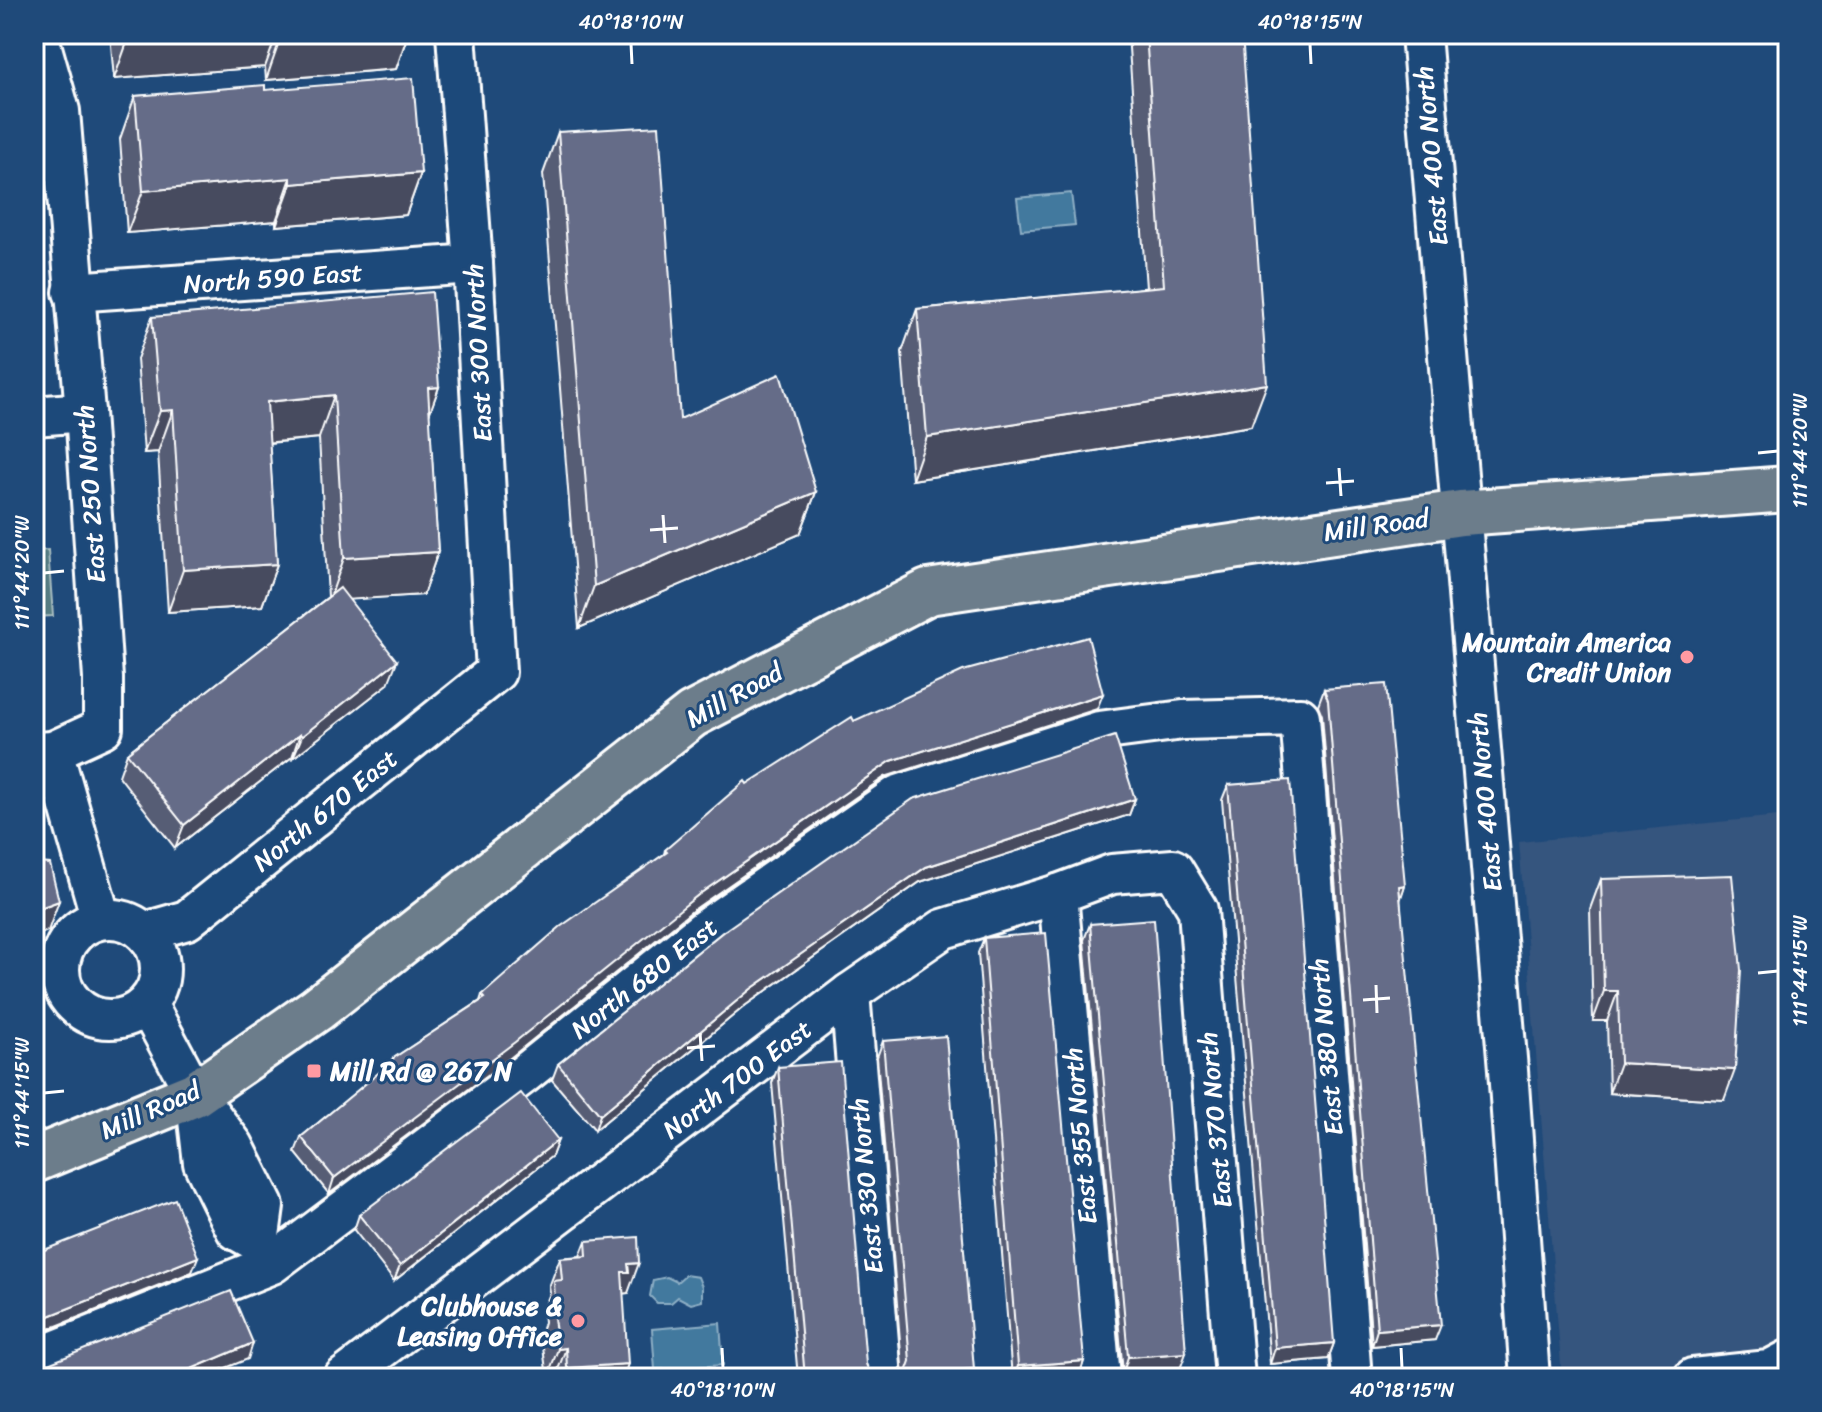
<svg xmlns="http://www.w3.org/2000/svg" width="1822" height="1412" font-family="Sriracha,sans-serif">
<style>
.built{fill:#34547e}
.green{fill:#547c83;stroke:#aabec1;stroke-width:2}
.water{fill:#42799e;stroke:#8eafc5;stroke-width:2}
.lines{fill:none;stroke-linecap:round;stroke-linejoin:round}
.minor-casing{stroke:#fff;stroke-width:44}
.major-casing{stroke:#fff;stroke-width:50}
.minor{stroke:#1f4a7a;stroke-width:38}
.major{stroke:#6c7d8b;stroke-width:44}
.wall{fill:#575d75;stroke:#fff;stroke-width:2}
.shaded-wall{fill:#474c5f;stroke:#fff;stroke-width:2}
.building{fill:#656c88;stroke:#fff;stroke-width:2}
.ticks{fill:none;stroke:#fff;stroke-width:3}
.poi-dot{fill:#ff9aa2;stroke:#1f4a7a;stroke-width:3}
.labels{text-anchor:middle;dominant-baseline:central;stroke-width:6;stroke-linejoin:round;paint-order:stroke}
.street-label{font-size:26px;fill:#fff;stroke:#1f4a7a}
.poi-label{font-size:26px;font-weight:bold;fill:#fff;stroke:#1f4a7a;text-anchor:end}
.neatline{fill:none;stroke:#fff;stroke-width:3}
.ticks-label{font-size:20px;text-anchor:middle;fill:#fff}
</style>
<rect width="100%" height="100%" fill="#1f4a7a"/>
<filter id="ink" filterUnits="userSpaceOnUse"><feTurbulence type="fractalNoise" baseFrequency=".0125" numOctaves="2"/><feDisplacementMap in="SourceGraphic" scale="16" xChannelSelector="R" yChannelSelector="G"/><feConvolveMatrix kernelMatrix="1 2 1 2 8 2 1 2 1" color-interpolation-filters="sRGB"/></filter>
<g filter="url(#ink)">
<path class="built" d="M 1788,815 L 1788,1378 L 1562,1378 L 1519,842 Z"/>
<path class="green" d="M 48,550 L 53,616 L 34,617 L 34,551 Z"/>
<g class="water">
<path d="M 1071,193 L 1075,225 L 1021,230 L 1017,198 Z"/>
<path d="M 685,1275 L 698,1277 L 702,1287 L 702,1301 L 691,1304 L 678,1297 L 671,1303 L 657,1303 L 650,1296 L 653,1280 L 667,1277 L 677,1282 Z"/>
<path d="M 720,1323 L 723,1365 L 655,1370 L 652,1329 Z"/>
</g>
<g class="lines">
<defs>
<g id="minor">
<path d="M 1421,34 L 1508,1070 L 1530,1378"/>
<path d="M 73,292 L 473,264"/>
<path d="M 34,416 L 85,412"/>
<path d="M 53,751 L 101,919"/>
<path d="M 34,752 L 53,751 L 103,728 L 103,678 L 85,412 L 60,111 L 38,34"/>
<path d="M 1058,894 L 1101,1378"/>
<circle cx="110" cy="969" r="50"/>
<path d="M 145,932 L 187,920 L 496,672 L 473,264 L 456,34"/>
<path d="M 850,993 L 882,1378"/>
<path d="M 147,1004 L 195,1094 L 234,1146 L 264,1206 L 259,1243 L 236,1230 L 203,1163 L 195,1094"/>
<path d="M 34,1359 L 272,1264 L 523,1075 L 705,929 L 898,795 L 1099,731 L 1183,720 L 1300,717 L 1352,1378"/>
<path d="M 343,1378 L 850,993 L 943,929 L 1058,894 L 1112,874 L 1173,869 L 1198,910 L 1235,1378"/>
<path d="M 1693,1378 L 1769,1370 L 1788,1360"/>
</g>
<path id="major" d="M 34,1160 L 195,1094 L 317,1009 L 692,715 L 928,592 L 1461,513 L 1788,489"/>
</defs>
<use href="#minor" class="minor-casing"/>
<use href="#major" class="major-casing"/>
<use href="#minor" class="minor"/>
<use href="#major" class="major"/>
</g>
<g class="wall">
<path d="M 110,34 L 408,34 L 396,69 L 266,80 L 265,67 L 114,79 Z"/>
<path d="M 1128,34 L 1242,34 L 1251,426 L 912,480 L 902,352 L 917,309 L 1146,288 Z"/>
<path d="M 265,90 L 421,173 L 406,215 L 276,226 L 276,221 L 127,233 L 120,139 L 135,96 Z"/>
<path d="M 558,132 L 680,419 L 816,492 L 800,534 L 579,628 L 543,174 Z"/>
<path d="M 152,317 L 439,387 L 429,414 L 438,552 L 423,595 L 349,599 L 388,684 L 293,758 L 292,757 L 175,848 L 119,776 L 127,753 L 328,597 L 319,438 L 269,443 L 277,564 L 262,606 L 168,612 L 158,452 L 144,453 L 137,359 Z"/>
<path d="M 1324,689 L 1405,885 L 1400,899 L 1435,1340 L 1372,1346 L 1322,715 L 1318,705 Z"/>
<path d="M 1097,709 L 885,777 L 692,911 L 510,1058 L 329,1194 L 295,1152 L 301,1137 L 391,1063 L 392,1059 L 480,1001 L 482,995 L 664,854 L 665,850 L 747,784 L 854,721 Z"/>
<path d="M 1228,785 L 1334,1343 L 1328,1359 L 1270,1364 L 1222,800 Z"/>
<path d="M 1135,799 L 1129,815 L 920,882 L 746,1005 L 595,1130 L 552,1080 L 558,1064 L 724,931 Z"/>
<path d="M 1601,879 L 1724,1100 L 1609,1093 L 1607,1021 L 1593,1021 L 1590,909 Z"/>
<path d="M 1090,924 L 1180,1369 L 1123,1373 L 1084,940 Z"/>
<path d="M 984,938 L 1084,1361 L 1079,1376 L 1057,1378 L 1012,1378 L 978,953 Z"/>
<path d="M 883,1041 L 974,1369 L 971,1378 L 903,1378 L 877,1057 Z"/>
<path d="M 778,1067 L 866,1364 L 872,1378 L 798,1378 L 772,1083 Z"/>
<path d="M 558,1140 L 552,1156 L 394,1281 L 354,1230 L 359,1215 Z"/>
<path d="M 586,1241 L 628,1293 L 623,1293 L 623,1378 L 547,1378 L 541,1332 L 544,1322 L 543,1311 L 550,1293 L 549,1287 L 560,1258 L 580,1256 Z"/>
</g>
<g class="shaded-wall">
<path d="M 164,34 L 277,34 L 265,67 L 114,79 L 129,37 Z"/>
<path d="M 324,34 L 408,34 L 396,69 L 266,80 L 281,37 Z"/>
<path d="M 421,173 L 406,215 L 276,226 L 291,184 Z"/>
<path d="M 291,178 L 276,221 L 127,233 L 143,191 Z"/>
<path d="M 45,328 L 34,358 L 34,329 Z"/>
<path d="M 1267,384 L 1251,426 L 912,480 L 927,437 Z"/>
<path d="M 439,387 L 424,429 L 428,388 Z"/>
<path d="M 334,395 L 319,438 L 252,444 L 267,402 Z"/>
<path d="M 173,410 L 158,452 L 144,453 L 160,411 Z"/>
<path d="M 816,492 L 800,534 L 579,628 L 594,586 Z"/>
<path d="M 438,552 L 423,595 L 329,601 L 344,558 Z"/>
<path d="M 277,564 L 262,606 L 168,612 L 183,570 Z"/>
<path d="M 397,661 L 388,684 L 293,758 L 302,736 Z"/>
<path d="M 1103,694 L 1097,709 L 885,777 L 692,911 L 510,1058 L 329,1194 L 334,1178 L 698,895 L 891,761 Z"/>
<path d="M 300,734 L 292,757 L 175,848 L 184,825 Z"/>
<path d="M 1135,799 L 1129,815 L 920,882 L 746,1005 L 595,1130 L 600,1115 L 751,989 L 926,867 Z"/>
<path d="M 1405,885 L 1400,901 L 1399,886 Z"/>
<path d="M 59,901 L 48,931 L 34,936 L 34,910 Z"/>
<path d="M 1604,991 L 1618,991 L 1607,1021 L 1593,1021 Z"/>
<path d="M 1620,1063 L 1735,1070 L 1724,1100 L 1609,1093 Z"/>
<path d="M 558,1140 L 552,1156 L 394,1281 L 400,1266 Z"/>
<path d="M 198,1257 L 192,1272 L 34,1335 L 34,1322 Z"/>
<path d="M 639,1263 L 628,1293 L 621,1294 L 622,1272 L 628,1264 Z"/>
<path d="M 1441,1325 L 1435,1340 L 1372,1346 L 1377,1330 Z"/>
<path d="M 253,1343 L 248,1359 L 201,1378 L 170,1378 Z"/>
<path d="M 1334,1343 L 1328,1359 L 1270,1364 L 1275,1348 Z"/>
<path d="M 566,1348 L 555,1378 L 547,1378 L 558,1349 Z"/>
<path d="M 1186,1353 L 1180,1369 L 1123,1373 L 1128,1357 Z"/>
<path d="M 1084,1361 L 1079,1376 L 1057,1378 L 1014,1378 L 1018,1366 Z"/>
<path d="M 628,1364 L 623,1378 L 563,1378 L 567,1368 Z"/>
<path d="M 974,1369 L 971,1378 L 904,1378 L 905,1375 Z"/>
</g>
<g class="building">
<path d="M 129,34 L 164,34 L 129,37 Z"/>
<path d="M 281,34 L 324,34 L 281,37 Z"/>
<path d="M 1146,34 L 1242,34 L 1267,384 L 927,437 L 917,309 L 1164,286 Z"/>
<path d="M 413,78 L 421,173 L 291,184 L 291,178 L 143,191 L 135,96 L 265,85 L 265,90 Z"/>
<path d="M 659,126 L 680,419 L 780,374 L 816,492 L 594,586 L 558,132 Z"/>
<path d="M 34,198 L 37,198 L 45,328 L 34,329 Z"/>
<path d="M 432,292 L 439,387 L 428,388 L 438,552 L 344,558 L 334,395 L 267,402 L 277,564 L 183,570 L 173,410 L 160,411 L 152,317 Z"/>
<path d="M 340,588 L 397,661 L 302,736 L 300,734 L 184,825 L 127,753 Z"/>
<path d="M 1088,637 L 1103,694 L 891,761 L 698,895 L 515,1042 L 334,1178 L 301,1137 L 393,1061 L 392,1059 L 485,998 L 482,995 L 560,927 L 667,852 L 665,850 L 745,781 L 747,784 L 852,717 L 854,721 L 963,671 Z"/>
<path d="M 1386,684 L 1405,885 L 1399,886 L 1441,1325 L 1377,1330 L 1328,700 L 1324,689 Z"/>
<path d="M 1115,736 L 1135,799 L 926,867 L 751,989 L 600,1115 L 558,1064 L 724,931 L 913,799 Z"/>
<path d="M 1290,780 L 1334,1343 L 1275,1348 L 1228,785 Z"/>
<path d="M 34,845 L 39,863 L 50,864 L 59,901 L 34,910 Z"/>
<path d="M 1732,875 L 1741,970 L 1735,1070 L 1620,1063 L 1618,991 L 1604,991 L 1601,879 Z"/>
<path d="M 1154,919 L 1186,1353 L 1128,1357 L 1090,924 Z"/>
<path d="M 1046,933 L 1084,1361 L 1018,1366 L 984,938 Z"/>
<path d="M 946,1036 L 974,1369 L 905,1375 L 910,1361 L 883,1041 Z"/>
<path d="M 841,1062 L 866,1364 L 872,1378 L 805,1378 L 778,1067 Z"/>
<path d="M 521,1093 L 558,1140 L 400,1266 L 359,1215 Z"/>
<path d="M 175,1199 L 198,1257 L 34,1322 L 34,1254 Z"/>
<path d="M 638,1237 L 639,1263 L 628,1264 L 629,1272 L 622,1272 L 628,1364 L 567,1368 L 566,1348 L 558,1349 L 552,1302 L 555,1301 L 554,1281 L 562,1280 L 560,1258 L 587,1256 L 586,1241 Z"/>
<path d="M 231,1291 L 253,1343 L 170,1378 L 34,1378 L 34,1364 L 48,1364 Z"/>
</g>
</g>
<path class="ticks" d="M 631,44 L 632,64M 1310,44 L 1311,64M 1758,453 L 1778,451M 1339,468 L 1341,496M 1326,483 L 1354,481M 663,515 L 665,543M 650,530 L 678,528M 44,573 L 64,571M 1758,973 L 1778,971M 1376,985 L 1377,1013M 1363,1000 L 1390,998M 700,1033 L 702,1061M 687,1048 L 715,1046M 44,1093 L 64,1091M 722,1348 L 723,1368M 1401,1348 L 1402,1368"/>
<g class="poi-dot">
<circle cx="1687" cy="657" r="8"/>
<rect x="306" y="1063" width="16" height="16" rx="4"/>
<circle cx="578" cy="1321" r="8"/>
</g>
<g class="labels">
<g class="street-label">
<text transform="translate(1431 156) rotate(-95)">East 400 North</text>
<text transform="translate(273 278) rotate(-4)">North 590 East</text>
<text transform="translate(478 353) rotate(-93)">East 300 North</text>
<text transform="translate(90 494) rotate(-94)">East 250 North</text>
<text transform="translate(1376 525) rotate(-8)">Mill Road</text>
<text transform="translate(734 695) rotate(-29)">Mill Road</text>
<text transform="translate(1485 802) rotate(-95)">East 400 North</text>
<text transform="translate(325 810) rotate(-39)">North 670 East</text>
<text transform="translate(644 978) rotate(-38)">North 680 East</text>
<text transform="translate(1326 1047) rotate(-95)">East 380 North</text>
<text transform="translate(737 1079) rotate(-37)">North 700 East</text>
<text transform="translate(150 1110) rotate(-24)">Mill Road</text>
<text transform="translate(1215 1120) rotate(-95)">East 370 North</text>
<text transform="translate(1080 1136) rotate(-95)">East 355 North</text>
<text transform="translate(866 1186) rotate(-95)">East 330 North</text>
</g>
<g class="poi-label">
<text x="1671" y="642">Mountain America<tspan x="1671" dy="30">Credit Union</tspan></text>
<text x="330" y="1071" text-anchor="start">Mill Rd @ 267 N</text>
<text x="562" y="1306">Clubhouse &amp;<tspan x="562" dy="30">Leasing Office</tspan></text>
</g>
</g>
<rect width="1822" height="1412" fill="none" stroke="#1f4a7a" stroke-width="88"/>
<rect x="44" y="44" width="1734" height="1324" class="neatline"/>
<g class="ticks-label">
<text x="631" y="29">40°18'10"N</text>
<text x="1310" y="29">40°18'15"N</text>
<text transform="translate(1800 451) rotate(-90)" y="7">111°44'20"W</text>
<text transform="translate(22 573) rotate(-90)" y="7">111°44'20"W</text>
<text transform="translate(1800 971) rotate(-90)" y="7">111°44'15"W</text>
<text transform="translate(22 1093) rotate(-90)" y="7">111°44'15"W</text>
<text x="723" y="1397">40°18'10"N</text>
<text x="1402" y="1397">40°18'15"N</text>
</g>
</svg>
